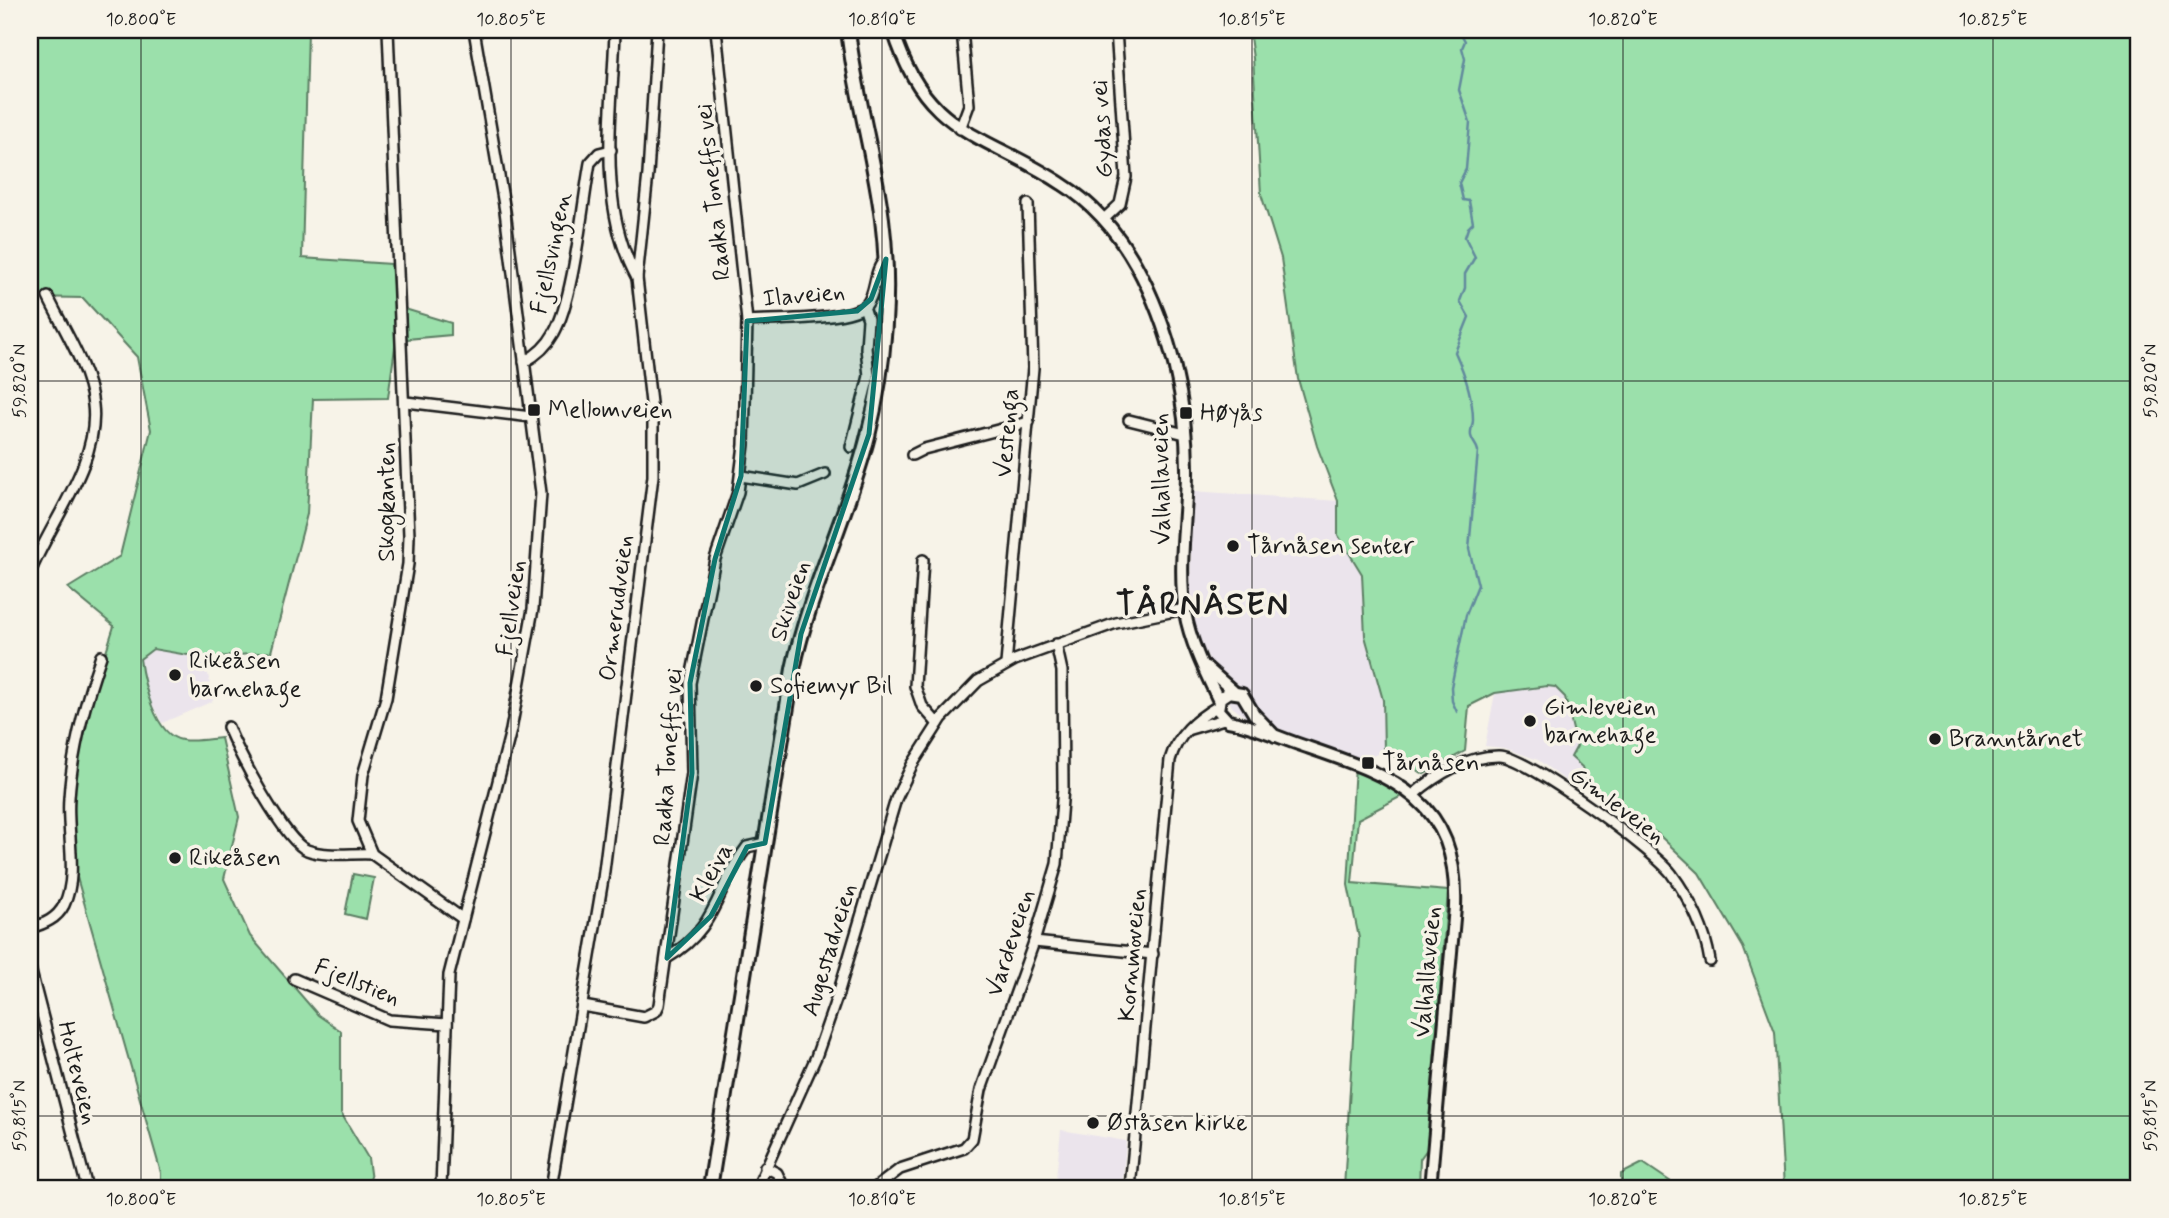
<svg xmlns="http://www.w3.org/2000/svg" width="2169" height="1218" font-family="Mynerve,sans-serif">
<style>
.built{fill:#ebe4ec}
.green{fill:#9be0ab;stroke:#5c7e64;stroke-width:2}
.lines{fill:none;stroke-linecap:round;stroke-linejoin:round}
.stream{stroke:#628a9d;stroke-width:2.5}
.minor-casing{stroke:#1c1c1c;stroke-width:14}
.tertiary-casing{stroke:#1c1c1c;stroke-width:16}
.secondary-casing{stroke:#1c1c1c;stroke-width:18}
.minor{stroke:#f7f3e8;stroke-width:9}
.tertiary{stroke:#f7f3e8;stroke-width:10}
.secondary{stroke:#f7f3e8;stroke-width:12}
.marked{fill:#0f766e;fill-opacity:0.2;stroke:#0f766e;stroke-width:5;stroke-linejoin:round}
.ticks{fill:none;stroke:#1c1c1c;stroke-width:2;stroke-opacity:0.45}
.poi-dot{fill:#1c1c1c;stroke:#f7f3e8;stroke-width:2.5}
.labels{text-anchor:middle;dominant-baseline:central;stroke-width:7;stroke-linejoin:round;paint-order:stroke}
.street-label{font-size:24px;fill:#1c1c1c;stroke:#f7f3e8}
.poi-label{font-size:24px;fill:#1c1c1c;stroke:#f7f3e8;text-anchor:start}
.district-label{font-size:32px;font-weight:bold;letter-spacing:2px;fill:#1c1c1c;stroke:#f7f3e8}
.neatline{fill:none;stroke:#1c1c1c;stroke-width:2.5}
.ticks-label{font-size:18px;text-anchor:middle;fill:#1c1c1c}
</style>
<rect width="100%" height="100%" fill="#f7f3e8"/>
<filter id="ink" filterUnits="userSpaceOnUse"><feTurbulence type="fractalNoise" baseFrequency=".0143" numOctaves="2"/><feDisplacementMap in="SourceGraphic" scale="14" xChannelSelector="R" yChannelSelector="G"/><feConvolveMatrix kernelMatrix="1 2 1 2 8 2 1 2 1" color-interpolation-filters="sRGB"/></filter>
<g filter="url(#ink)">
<g class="built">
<path d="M 1192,491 L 1338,501 L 1338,535 L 1362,574 L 1365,636 L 1383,700 L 1384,751 L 1355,764 L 1265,732 L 1232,707 L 1202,645 L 1190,608 Z"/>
<path d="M 153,649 L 205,658 L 213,701 L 162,723 L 145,691 L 140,659 Z"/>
<path d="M 1547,686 L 1555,687 L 1565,697 L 1577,746 L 1571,757 L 1582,767 L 1573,786 L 1538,760 L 1505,748 L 1485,746 L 1495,693 Z"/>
<path d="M 1061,1130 L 1126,1141 L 1122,1188 L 1055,1188 Z"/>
</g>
<g class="green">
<path d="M 30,30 L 308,30 L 302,258 L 391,264 L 395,306 L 451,323 L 451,335 L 396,340 L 388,398 L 313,399 L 307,514 L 271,652 L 205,658 L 153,649 L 140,659 C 143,681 155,736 182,740 C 194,742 209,739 221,738 L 239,817 L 224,879 L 250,936 L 318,1015 L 341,1031 L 341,1113 L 368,1158 L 372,1188 L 161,1188 L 161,1173 L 76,874 L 66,779 L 114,626 L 68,588 L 120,556 L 151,430 L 137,357 L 83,298 L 30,297 Z"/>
<path d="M 1249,30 L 2139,30 L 2139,1188 L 1784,1188 L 1775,1032 L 1743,947 L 1699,873 L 1658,834 L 1588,786 L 1582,767 L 1571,757 L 1577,746 L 1565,697 L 1555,687 L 1547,686 L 1495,693 L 1469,706 L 1465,751 L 1424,774 L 1384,751 L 1383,700 L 1365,636 L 1362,574 L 1338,535 L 1338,501 L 1317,446 L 1298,379 L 1281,258 L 1261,194 L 1253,58 Z"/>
<path d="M 1355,765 L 1402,796 L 1358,819 L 1352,883 L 1448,891 L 1427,1149 L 1420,1159 L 1419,1188 L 1344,1188 L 1359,938 L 1348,885 Z"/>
<path d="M 353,874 L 374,878 L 366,919 L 345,914 Z"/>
<path d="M 1643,1163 L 1680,1188 L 1621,1188 L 1621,1174 Z"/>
</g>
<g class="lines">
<path class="stream" d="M 1457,712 L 1452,701 L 1451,687 L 1466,615 L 1478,585 L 1469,549 L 1478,451 C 1477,445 1472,442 1471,436 C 1470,430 1473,425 1473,420 C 1473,397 1464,372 1455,352 L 1469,317 L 1460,301 L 1465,288 L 1465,274 L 1475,257 L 1465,237 L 1468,228 L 1473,223 L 1469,201 L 1463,200 L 1459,183 L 1466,169 L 1470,122 L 1459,90 L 1465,59 L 1462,48 L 1465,41 L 1459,30"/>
<defs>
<g id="minor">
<path d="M 388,30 L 409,536 L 408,564 L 386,698 L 363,775 L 358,821 L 372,854 L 463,919"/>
<path d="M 615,30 C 613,111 596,204 637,278"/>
<path d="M 960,129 L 969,105 L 962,30"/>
<path d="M 1104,219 L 1120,204 L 1126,177 L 1116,30"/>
<path d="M 747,321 C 772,319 852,321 867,304 C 877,291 873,269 886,259"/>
<path d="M 524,362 C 537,355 547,346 554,333 C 574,298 582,206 590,163 L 599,153 L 611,150"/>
<path d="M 406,402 L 531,417"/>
<path d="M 1129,420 L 1185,434"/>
<path d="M 851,447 L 869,376 L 866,348 L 868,319 L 864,307"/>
<path d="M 912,455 L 924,449 L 1029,422"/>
<path d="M 741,476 L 798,485 L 825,474"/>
<path d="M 923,560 L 915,686 L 922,706 L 938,724"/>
<path d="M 30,573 C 50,522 100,462 93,405 C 89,368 64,330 48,297"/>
<path d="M 1006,664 L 1033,368 L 1028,204"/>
<path d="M 228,727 C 237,751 285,842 307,850 C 325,857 352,853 372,854"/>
<path d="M 1190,729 L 1224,719"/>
<path d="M 1413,795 C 1436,775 1468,755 1500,756 C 1527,757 1652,849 1671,873 C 1690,899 1705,929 1710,961"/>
<path d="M 30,928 C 44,924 57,919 64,905 C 79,874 66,831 69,798 C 72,749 85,702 101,656"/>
<path d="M 1034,942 L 1153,954"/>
<path d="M 667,958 C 719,928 715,888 747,847 L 765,843"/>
<path d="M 30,968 L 87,1188"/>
<path d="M 294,979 L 389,1020 L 447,1024"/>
<path d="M 583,1006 L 644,1017 L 656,1011 L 659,1005 L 692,773 L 690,683 L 715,559 L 738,492 L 744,445 L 747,321 L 716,30"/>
<path d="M 765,1167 L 777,1173 L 784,1188"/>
<path d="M 441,1188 L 449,975 L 511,730 L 533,609 L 541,493 L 505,211 L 474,30"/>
<path d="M 551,1188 L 603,879 L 653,476 L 653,421 L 637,278 L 648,174 L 657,30"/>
<path d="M 757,1188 L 816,1057 L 838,994 L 896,799 L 912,765 L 942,718 L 978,681 L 1015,660 L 1116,623 L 1185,609"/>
<path d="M 875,1188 L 900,1169 L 964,1148 L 972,1139 L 981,1090 L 1034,942 L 1057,864 L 1063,788 L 1062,671 L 1056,644"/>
<path d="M 1130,1188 L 1170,760 C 1177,735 1196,719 1218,706"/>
</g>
<g id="tertiary">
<path d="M 893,30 C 926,136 983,132 1062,184 C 1094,204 1118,233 1136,265 C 1170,327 1188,404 1187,475 C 1186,519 1178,568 1185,612 C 1190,642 1206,674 1219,701"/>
<path d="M 1206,667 L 1233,691"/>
<path d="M 1275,736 L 1254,714 L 1242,694 L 1229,692 L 1220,698 L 1218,710 L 1228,721 C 1253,725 1279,738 1304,746 C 1391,776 1459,797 1455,907 L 1430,1188"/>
</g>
<path id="secondary" d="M 710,1188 L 793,669 C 810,589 848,515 868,436 C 885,367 891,289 882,219 C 874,155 855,93 848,30"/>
</defs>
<use href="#minor" class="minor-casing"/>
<use href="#tertiary" class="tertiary-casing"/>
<use href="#secondary" class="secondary-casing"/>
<use href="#minor" class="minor"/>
<use href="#tertiary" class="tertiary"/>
<use href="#secondary" class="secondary"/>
</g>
</g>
<path class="marked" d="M 886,259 L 869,434 L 801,634 L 765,843 L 747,847 L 711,916 L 667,958 L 692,773 L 690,683 L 715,559 L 741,476 L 747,321 L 857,311 L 871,299 Z"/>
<path class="ticks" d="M 141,30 L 141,1188M 511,30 L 511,1188M 882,30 L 882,1188M 1252,30 L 1252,1188M 1623,30 L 1623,1188M 1993,30 L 1993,1188M 30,381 L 2139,381M 30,1116 L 2139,1116"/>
<g class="poi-dot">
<rect x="527" y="403" width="14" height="14" rx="3.5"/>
<rect x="1179" y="406" width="14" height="14" rx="3.5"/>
<circle cx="1233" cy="546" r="7"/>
<circle cx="175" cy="675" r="7"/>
<circle cx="756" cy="686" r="7"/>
<circle cx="1530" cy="721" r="7"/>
<circle cx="1935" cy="739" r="7"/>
<rect x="1361" y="756" width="14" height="14" rx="3.5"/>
<circle cx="175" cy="858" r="7"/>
<circle cx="1093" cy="1123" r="7"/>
</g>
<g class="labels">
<g class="street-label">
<text transform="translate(1103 129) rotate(-93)">Gydas vei</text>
<text transform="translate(714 192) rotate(-96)">Radka Toneffs vei</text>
<text transform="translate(552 253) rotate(-78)">Fjellsvingen</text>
<text transform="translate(804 296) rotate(-5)">Ilaveien</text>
<text transform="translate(1008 433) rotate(-85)">Vestenga</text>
<text transform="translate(1162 479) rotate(-91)">Valhallaveien</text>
<text transform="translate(387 502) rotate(-90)">Skogkanten</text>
<text transform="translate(791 601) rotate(-72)">Skiveien</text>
<text transform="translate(512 608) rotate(-82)">Fjellveien</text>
<text transform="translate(617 608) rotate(-83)">Ormerudveien</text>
<text transform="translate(669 757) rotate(-86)">Radka Toneffs vei</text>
<text transform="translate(1617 806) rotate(37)">Gimleveien</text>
<text transform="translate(712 873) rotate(-61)">Kleiva</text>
<text transform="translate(1011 943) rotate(-72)">Vardeveien</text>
<text transform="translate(830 950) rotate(-73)">Augestadveien</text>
<text transform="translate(1133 955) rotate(-85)">Kornmoveien</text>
<text transform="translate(1428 972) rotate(-85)">Valhallaveien</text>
<text transform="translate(357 983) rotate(22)">Fjellstien</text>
<text transform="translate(77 1073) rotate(76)">Holteveien</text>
</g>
<g class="poi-label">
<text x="548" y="410">Mellomveien</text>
<text x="1200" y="413">Høyås</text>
<text x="1247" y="546">Tårnåsen senter</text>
<text x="189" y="661">Rikeåsen<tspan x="189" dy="28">barnehage</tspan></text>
<text x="770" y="686">Sofiemyr Bil</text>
<text x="1544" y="707">Gimleveien<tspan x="1544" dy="28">barnehage</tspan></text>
<text x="1949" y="739">Branntårnet</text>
<text x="1382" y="763">Tårnåsen</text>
<text x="189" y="858">Rikeåsen</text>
<text x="1107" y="1123">Øståsen kirke</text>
</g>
<g class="district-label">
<text x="1203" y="605">TÅRNÅSEN</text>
</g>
</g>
<rect width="2169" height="1218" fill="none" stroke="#f7f3e8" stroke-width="77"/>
<rect x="38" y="38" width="2092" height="1142" class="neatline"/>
<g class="ticks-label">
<text x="141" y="25">10.800°E</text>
<text x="511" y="25">10.805°E</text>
<text x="882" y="25">10.810°E</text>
<text x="1252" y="25">10.815°E</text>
<text x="1623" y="25">10.820°E</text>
<text x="1993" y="25">10.825°E</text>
<text transform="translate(19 381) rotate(-90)" y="6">59.820°N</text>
<text transform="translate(2150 381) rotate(-90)" y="6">59.820°N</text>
<text transform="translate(19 1116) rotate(-90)" y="6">59.815°N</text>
<text transform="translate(2150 1116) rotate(-90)" y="6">59.815°N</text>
<text x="141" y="1205">10.800°E</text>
<text x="511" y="1205">10.805°E</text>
<text x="882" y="1205">10.810°E</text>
<text x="1252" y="1205">10.815°E</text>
<text x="1623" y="1205">10.820°E</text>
<text x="1993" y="1205">10.825°E</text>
</g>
</svg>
